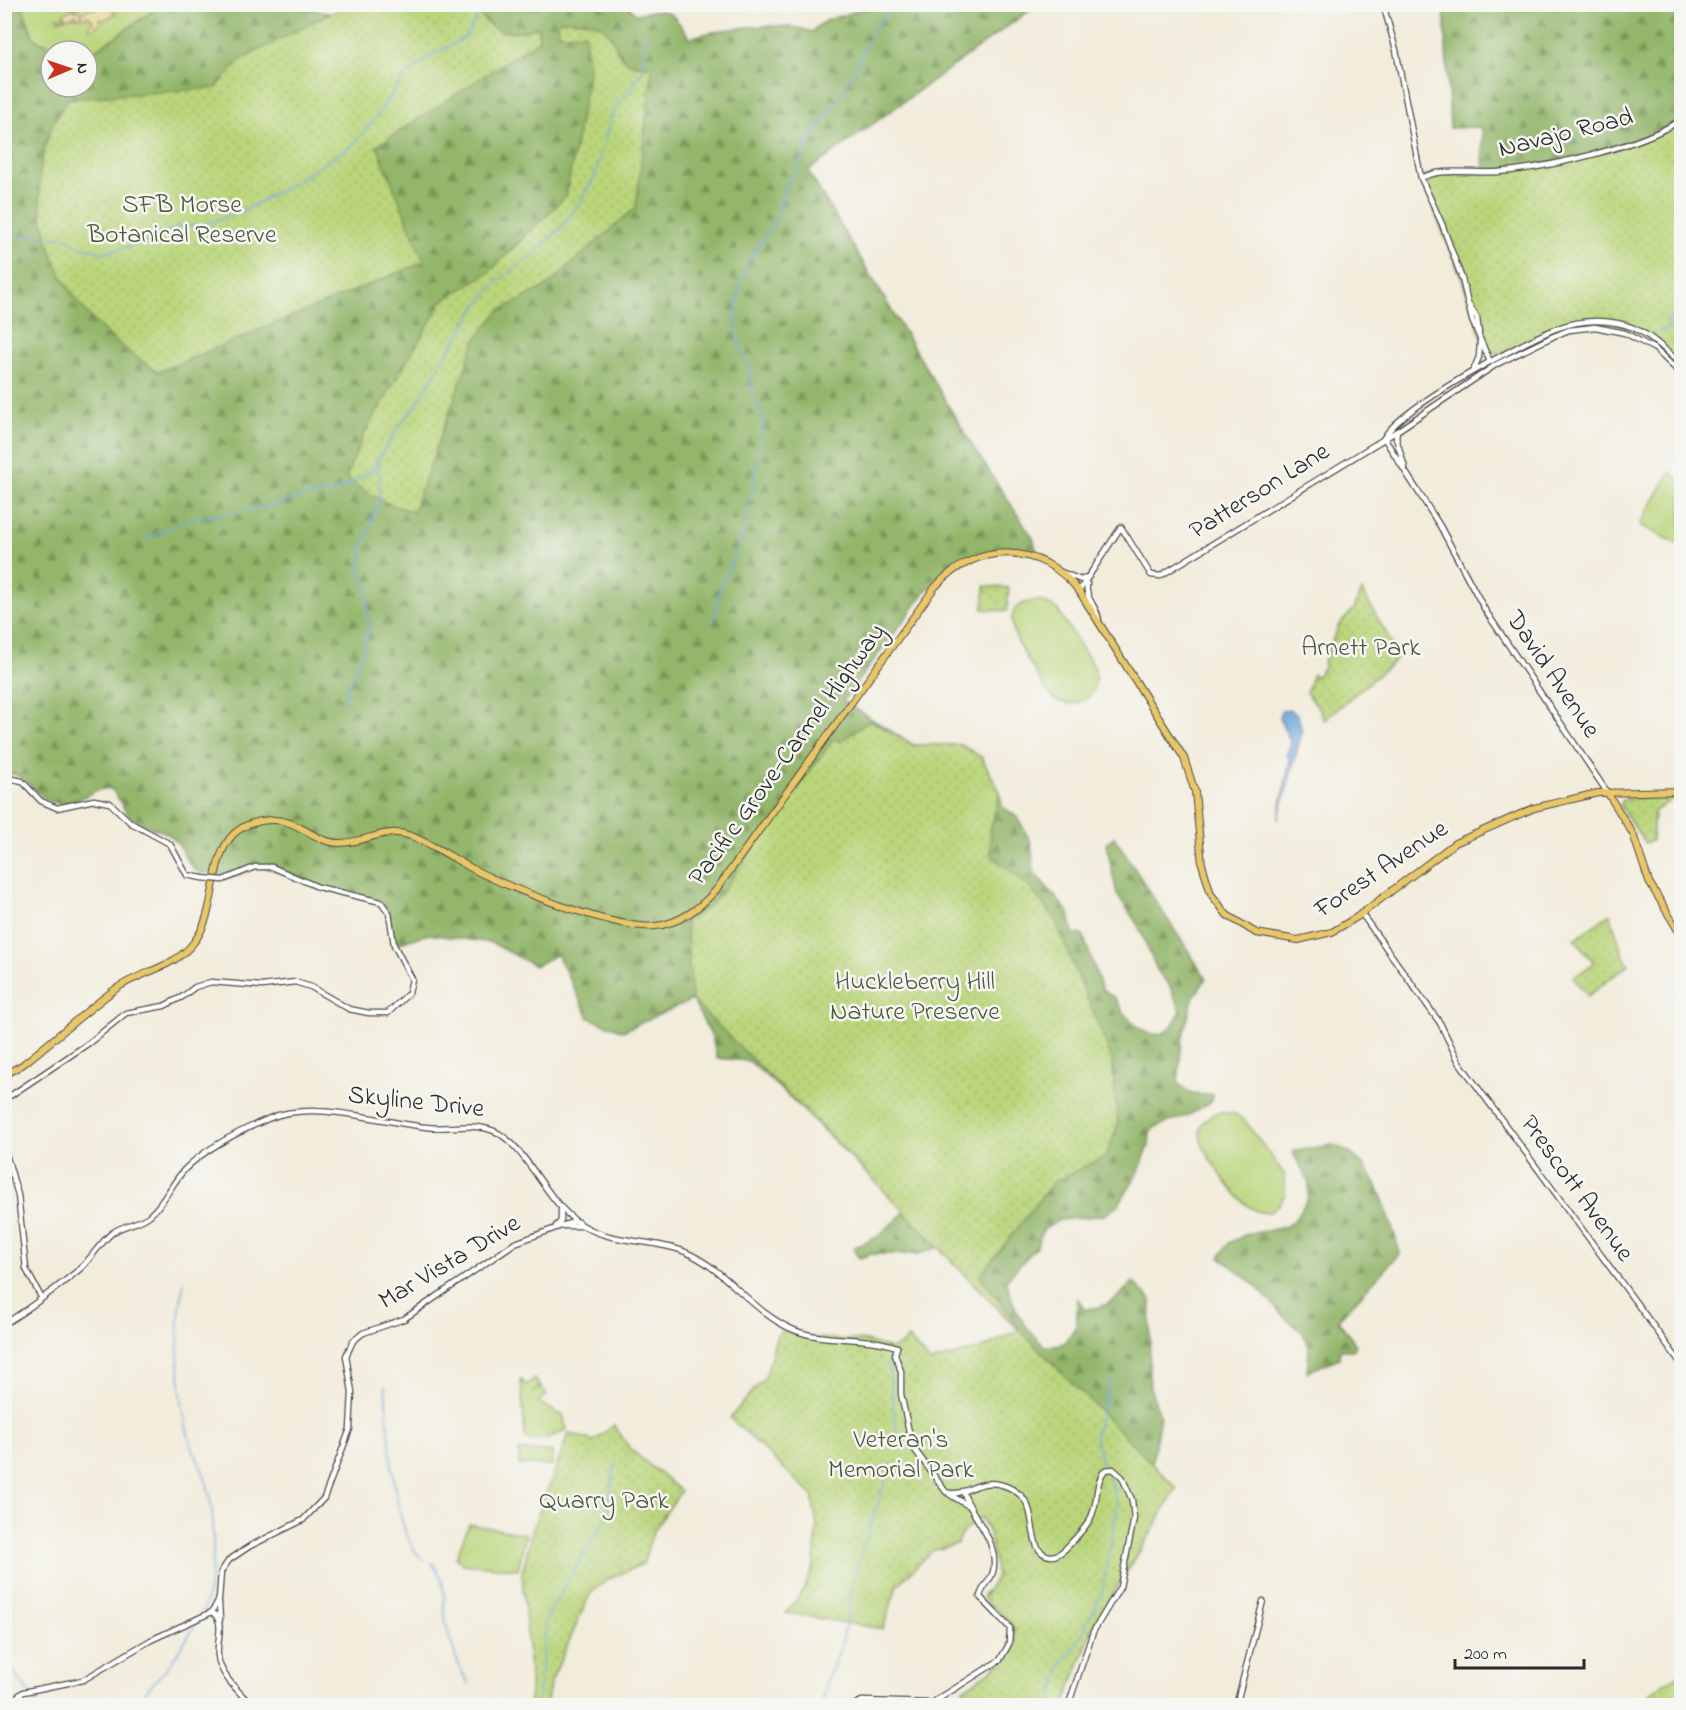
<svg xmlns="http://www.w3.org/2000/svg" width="1686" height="1710" font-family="'Indie Flower',sans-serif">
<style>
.grass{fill:#bad57a;stroke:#728052;stroke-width:1.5}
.forest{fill:url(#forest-firs);stroke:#5f704a;stroke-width:1.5}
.sand{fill:url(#sand-dots);stroke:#8c8264;stroke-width:1.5}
.park{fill:url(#park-dots);stroke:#728052;stroke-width:1.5}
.water{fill:#6fa6dd;stroke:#4d6884;stroke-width:1.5}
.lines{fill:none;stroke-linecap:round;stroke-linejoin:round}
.stream{stroke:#6fa6dd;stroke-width:1.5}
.minor-casing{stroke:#494845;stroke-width:7}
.major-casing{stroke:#494845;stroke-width:8}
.minor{stroke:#fff;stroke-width:4.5}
.major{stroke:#e9c769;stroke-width:6}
.minor-bridge-casing{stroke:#494845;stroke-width:7;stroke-linecap:butt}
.minor-bridge{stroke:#fff;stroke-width:4.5}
.labels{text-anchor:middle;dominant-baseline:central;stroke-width:5;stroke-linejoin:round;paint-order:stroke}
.street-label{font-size:26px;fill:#2b2b2b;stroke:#f6f6f2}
.park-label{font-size:26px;fill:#4f563f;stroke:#f6f6f2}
</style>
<defs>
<pattern id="forest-firs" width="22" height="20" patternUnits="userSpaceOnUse" patternTransform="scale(1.5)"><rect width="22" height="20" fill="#93b66a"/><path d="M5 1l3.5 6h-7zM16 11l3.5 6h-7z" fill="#789457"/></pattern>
<pattern id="sand-dots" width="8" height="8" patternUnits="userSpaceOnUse" patternTransform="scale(1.5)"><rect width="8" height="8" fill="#eeda9e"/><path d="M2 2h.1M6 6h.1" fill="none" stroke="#cb8" stroke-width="1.8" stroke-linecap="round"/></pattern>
<pattern id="park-dots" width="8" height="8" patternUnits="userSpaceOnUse" patternTransform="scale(1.5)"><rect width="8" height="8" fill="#bad57a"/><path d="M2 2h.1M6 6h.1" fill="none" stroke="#a0b76a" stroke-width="1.8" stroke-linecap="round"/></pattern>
</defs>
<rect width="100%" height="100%" fill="#f6f6f2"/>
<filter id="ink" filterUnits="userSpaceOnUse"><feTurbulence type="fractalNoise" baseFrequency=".0167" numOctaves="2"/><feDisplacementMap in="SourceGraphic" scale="12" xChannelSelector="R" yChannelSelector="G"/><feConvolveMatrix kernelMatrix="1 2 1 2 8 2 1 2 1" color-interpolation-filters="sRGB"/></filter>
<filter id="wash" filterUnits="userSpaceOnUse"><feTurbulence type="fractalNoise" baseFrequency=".008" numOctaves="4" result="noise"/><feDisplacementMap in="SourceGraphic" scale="24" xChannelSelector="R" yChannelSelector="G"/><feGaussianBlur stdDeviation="1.35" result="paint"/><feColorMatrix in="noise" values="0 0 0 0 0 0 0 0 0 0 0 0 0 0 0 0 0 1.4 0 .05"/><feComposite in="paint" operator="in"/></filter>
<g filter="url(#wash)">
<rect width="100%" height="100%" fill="#f2ecdb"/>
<g class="grass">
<path d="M 4,5 L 162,5 L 87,56 L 87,51 L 65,51 L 34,39 L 22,7 L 5,8 Z"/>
<path d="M 1670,472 L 1681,481 L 1681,546 L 1640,525 Z"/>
<path d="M 1041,601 L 1057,609 L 1094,667 C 1097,678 1097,688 1088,697 C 1080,704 1068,706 1058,701 C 1047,695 1040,679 1033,668 C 1019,647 990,600 1041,601 Z"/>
<path d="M 1220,1112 L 1235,1114 L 1245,1121 L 1284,1174 L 1285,1194 C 1267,1237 1234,1194 1221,1175 C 1207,1155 1182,1124 1220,1112 Z"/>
<path d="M 521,1379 L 526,1385 L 534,1379 L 540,1386 L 532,1393 L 541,1387 L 547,1395 L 538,1402 L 563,1416 L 567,1430 L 546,1439 L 528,1440 L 525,1437 Z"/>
<rect x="519" y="1451" width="33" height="14"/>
<path d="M 469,1524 L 526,1534 L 518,1569 L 463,1564 L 456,1558 Z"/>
</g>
<g class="forest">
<path d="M 297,4 C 326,17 355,16 385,4 L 627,5 L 635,14 C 671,8 668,8 690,38 C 720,28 783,20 812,32 C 829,12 849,19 866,5 L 1037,5 L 808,171 L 975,450 L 1033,538 L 1037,552 C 997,543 965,552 935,579 L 843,701 L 913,745 L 961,745 L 981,757 L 1000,792 L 1002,806 L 1018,818 L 1031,843 L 1034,872 L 1069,913 L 1073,934 L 1083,935 L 1102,990 L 1115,998 L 1125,1015 L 1139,1028 L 1150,1034 L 1162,1034 L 1172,1026 L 1181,1011 L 1169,985 L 1157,970 L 1138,925 L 1117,894 L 1106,843 L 1114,837 L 1206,978 L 1193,998 L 1182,1041 L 1178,1083 C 1188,1094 1198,1096 1213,1094 L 1212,1101 L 1189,1115 L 1155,1127 L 1150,1132 L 1149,1145 L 1139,1171 L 1119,1204 L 1105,1215 L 1059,1220 L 1043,1230 L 1037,1246 L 1006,1280 C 1014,1311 1022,1325 1045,1347 L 1065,1343 L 1076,1326 L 1078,1299 L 1084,1309 C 1108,1309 1117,1298 1133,1282 L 1151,1300 L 1149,1374 L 1150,1388 L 1160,1415 L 1152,1464 L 1176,1488 L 1150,1534 L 1095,1622 L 1064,1705 L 972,1705 L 963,1689 C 980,1678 1032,1649 1009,1623 C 1001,1613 987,1607 983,1595 L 996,1580 L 997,1573 L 989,1533 L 972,1500 L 958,1355 L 986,1347 L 1019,1330 L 938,1247 L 919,1254 L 871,1254 L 859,1258 L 854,1251 L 855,1247 L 877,1237 L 908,1209 L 866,1173 L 792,1099 L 749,1061 L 717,1058 L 712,1037 L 692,1000 L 623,1031 L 589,1018 L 557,954 L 535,966 L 492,943 L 428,934 L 394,945 L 389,913 L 381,902 L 326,889 L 294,875 L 260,866 L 229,879 L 228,875 L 198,872 C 185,863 184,849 174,839 C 163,827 145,829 132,819 C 122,811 121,798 111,789 C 91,786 78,807 57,803 C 35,799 29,773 5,773 L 4,8 L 22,6 L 34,39 L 65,51 L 51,51 L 51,87 L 87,87 L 87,56 L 162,5 Z"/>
<path d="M 1444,5 L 1681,5 L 1681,119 C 1630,153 1545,164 1484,173 L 1482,127 L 1450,128 Z"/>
<path d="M 1333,1145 C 1377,1159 1388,1214 1400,1253 L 1338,1320 L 1356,1345 L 1353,1350 L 1340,1350 L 1339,1358 L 1307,1372 L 1309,1347 L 1303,1333 L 1285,1318 L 1257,1287 L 1220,1257 L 1229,1243 L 1245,1235 L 1285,1227 L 1297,1217 L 1308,1198 L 1309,1182 L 1293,1153 L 1296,1150 Z"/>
</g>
<path class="sand" d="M 101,5 L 108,5 L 116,14 L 103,20 L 99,19 L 100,23 L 92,30 L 89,27 L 93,21 L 90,17 L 76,17 L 76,13 L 75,16 L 58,20 L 57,17 L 66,17 L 63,14 L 71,10 L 71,5 L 75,12 L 74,5 L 76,7 L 82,5 L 76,10 L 81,11 L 81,15 L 89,8 L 93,10 Z"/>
<g class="park">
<path d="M 354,4 L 474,5 C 488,34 509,37 538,27 L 539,40 L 377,146 L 424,262 L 158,372 C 130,354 103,333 82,307 C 36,249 22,160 68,99 L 216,88 L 239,61 L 326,15 Z"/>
<path d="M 569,20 C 580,21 593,21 602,27 C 623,42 608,67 652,66 L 636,207 L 547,286 L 499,311 L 475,341 L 413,512 C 388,505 366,494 346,477 L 365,432 L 443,300 L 488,273 L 566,196 L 589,72 L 585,33 L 559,34 L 558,21 Z"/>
<path d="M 1681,119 L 1681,365 C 1627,312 1592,312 1525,343 C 1512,349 1501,357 1486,350 L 1462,279 L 1421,178 L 1427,175 C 1455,173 1486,174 1514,170 C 1571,163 1630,145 1681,119 Z"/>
<path d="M 985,586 L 1009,588 L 1007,611 L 983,609 Z"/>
<path d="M 1362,591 L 1389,638 L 1397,659 L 1324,720 L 1319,708 L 1306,692 L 1313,674 L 1316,677 L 1325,666 L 1323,663 L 1339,625 L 1354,609 Z"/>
<path d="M 870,720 L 913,745 L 961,745 L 981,757 L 1000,792 L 990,831 L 991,855 L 1029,887 L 1053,916 L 1104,1039 L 1112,1060 L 1118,1125 L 1106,1156 L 1053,1182 L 980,1276 L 1024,1334 L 1176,1488 L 1150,1534 L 1095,1622 L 1064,1705 L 972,1705 L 963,1689 C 980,1678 1025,1654 1013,1627 C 1007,1615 990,1609 983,1598 L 997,1576 L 989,1533 L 981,1517 L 964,1531 L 957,1544 L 932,1551 L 897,1586 L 883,1629 L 786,1613 L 802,1593 L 814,1565 L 817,1525 L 812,1495 L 730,1418 L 766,1376 L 776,1337 L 782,1330 L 814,1338 L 866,1341 L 891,1349 L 903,1344 L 908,1338 L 930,1362 L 986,1347 L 1019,1330 L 829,1134 L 692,1000 L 686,922 L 707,908 L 721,893 L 834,738 L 840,742 Z"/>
<path d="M 1677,796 L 1654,812 L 1652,841 L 1645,843 L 1620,806 L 1621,801 L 1625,799 Z"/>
<path d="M 1610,914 L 1624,957 L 1629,964 L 1588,996 L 1573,978 L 1594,963 L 1575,939 Z"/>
<path d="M 614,1425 L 630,1449 L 681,1491 L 653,1532 L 643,1564 L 608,1579 L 590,1594 L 550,1684 L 546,1705 L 530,1705 L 530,1673 L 522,1573 L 532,1531 L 569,1433 L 594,1441 Z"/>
<path d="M 1681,1673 L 1681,1705 L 1637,1705 L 1664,1683 Z"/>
</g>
<path class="water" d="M 1291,710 L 1298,716 L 1302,733 L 1278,820 L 1290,760 L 1287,754 L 1291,743 L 1279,718 L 1281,711 Z"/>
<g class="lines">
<g class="stream">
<path d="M 4,235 L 63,237 L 77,245 L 103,253 L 141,243 L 180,226 L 202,225 L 241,212 L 294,183 L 351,146 L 376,118 L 402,79 L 426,59 L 467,36 L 481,8 L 495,4"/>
<path d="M 1658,332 L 1668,328 L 1669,319 L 1682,309"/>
<path d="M 245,510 L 281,504 L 299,497 L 336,492 L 370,472 L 400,425 L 415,407 L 476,307 L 498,281 L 534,254 L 563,226 L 579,203 L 594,178 L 614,107 L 630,91 L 643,70 L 645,33"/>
<path d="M 143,540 L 189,519 L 239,512"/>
<path d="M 714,622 L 719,591 L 741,540 L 755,479 L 763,430 L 763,417 L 752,391 L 750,371 L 737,338 L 735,315 L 740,284 L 752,256 L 777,218 L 784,188 L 795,173 L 811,138 L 843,91 L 875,28 L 895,4"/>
<path d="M 345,701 L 349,684 L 363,653 L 368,630 L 367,586 L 361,572 L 362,550 L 380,498 L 378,462"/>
<path d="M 184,1283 C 174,1324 178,1400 190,1441 C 195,1456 203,1469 207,1484 C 217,1520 215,1579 202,1614"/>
<path d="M 887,1351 L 897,1436"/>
<path d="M 385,1386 C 389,1425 391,1538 424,1560"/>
<path d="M 1103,1467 L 1095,1436 L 1110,1381"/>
<path d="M 432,1563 C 450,1586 441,1598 446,1624 C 451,1646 458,1666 469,1685"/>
<path d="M 4,1659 L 38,1706"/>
<path d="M 133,1706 L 171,1663 L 198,1621"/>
<path d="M 537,1706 L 547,1616 L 606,1517 L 615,1464"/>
<path d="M 822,1706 L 827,1680 L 841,1647 L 856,1570 L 891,1463"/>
<path d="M 1040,1706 L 1051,1702 L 1063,1661 L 1075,1648 L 1102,1593 L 1118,1505 L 1109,1476"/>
</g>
</g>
</g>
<g filter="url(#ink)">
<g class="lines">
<defs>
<g id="minor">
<path d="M 1383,4 L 1396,50 L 1421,178 L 1442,224 L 1462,279 L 1472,320 L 1490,362"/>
<path d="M 1421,178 C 1442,167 1475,174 1498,172 C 1547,168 1641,147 1682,119"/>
<path d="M 1469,305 L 1477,318 L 1479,333"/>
<path d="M 1473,371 L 1479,357 L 1480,341"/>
<path d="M 1397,431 L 1396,438 L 1405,468"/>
<path d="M 1384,438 L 1440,526 L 1485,610 L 1607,792"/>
<path d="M 1384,438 C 1398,409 1525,340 1558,328 C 1577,321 1596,319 1617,323 C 1645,328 1662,347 1682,365"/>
<path d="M 1061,572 L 1081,580 L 1089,576"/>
<path d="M 1087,584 C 1084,599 1100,609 1099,623"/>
<path d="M 1079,591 L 1121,527 L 1151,575 L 1160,576 L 1397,431 L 1497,364 L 1554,336 L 1569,330 L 1595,327 L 1625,333 L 1655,349 L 1682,375"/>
<path d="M 4,777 L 22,781 L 41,801 L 57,808 L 94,800 L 110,803 L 131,823 L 170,844 L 187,875 L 202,878"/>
<path d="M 1361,913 L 1440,1023 L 1459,1062 L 1682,1365"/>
<path d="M 4,1100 L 89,1043 L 126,1013 L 164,1006 L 182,997 L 195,987 L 211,982 L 262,986 L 295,982 L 311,987 L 349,1009 L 369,1013 L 388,1013 L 409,993 L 412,979 L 394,945 L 389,913 L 381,902 L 318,887 L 272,867 L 255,867 L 223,880"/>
<path d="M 4,1147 L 18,1195 L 26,1269 L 41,1297"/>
<path d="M 556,1226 L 561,1221 L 561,1210"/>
<path d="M 564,1226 L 583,1226"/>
<path d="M 4,1324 C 25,1312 63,1283 81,1268 C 92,1257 100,1243 112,1233 C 124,1224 140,1224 150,1215 C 164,1203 172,1183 185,1169 C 207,1147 242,1130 270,1118 C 314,1100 380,1122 426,1127 C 448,1130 472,1122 494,1131 C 526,1144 546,1204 582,1225 C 613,1244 651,1239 683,1251 C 726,1268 752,1313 794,1330 C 825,1343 863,1335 897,1347"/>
<path d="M 897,1347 L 895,1355 L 901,1371 L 901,1394 L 912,1446 L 946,1492 C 966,1499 979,1474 1008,1487 C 1037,1500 1028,1522 1037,1546 C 1039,1551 1045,1556 1051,1556 C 1059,1556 1065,1550 1070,1544 C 1078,1535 1088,1526 1092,1515 C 1098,1501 1095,1482 1105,1470 L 1113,1469 L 1122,1477 L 1132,1500 L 1134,1518 L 1120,1587 L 1093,1632 L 1068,1706"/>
<path d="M 949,1494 L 967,1505"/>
<path d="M 219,1602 L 220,1620"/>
<path d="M 18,1706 L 18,1696 L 23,1692 L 83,1680 L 151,1640 L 212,1612"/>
<path d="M 252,1706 C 239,1691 220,1676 218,1656 C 216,1642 226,1621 212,1612 L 219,1599 L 221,1572 L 229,1560 L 250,1546 L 303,1520 L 324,1498 L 350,1429 L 352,1392 L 346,1356 L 353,1341 L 363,1333 L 404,1319 L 515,1243 L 575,1221"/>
<path d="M 852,1706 L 862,1701 L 932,1703 L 1000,1660 L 1009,1644 L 1010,1628 L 980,1597 C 981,1588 990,1582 993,1572 C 1000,1540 971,1518 963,1491"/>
<path d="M 1236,1706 L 1263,1601"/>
</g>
<g id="major">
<path d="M 1607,792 L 1633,834 L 1649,882 L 1682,937"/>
<path d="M 4,1075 L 22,1065 C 54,1040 84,1012 117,988 C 142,971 175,968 194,942 C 226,902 198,823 272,820 C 298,819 315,843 340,843 C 366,843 385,826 411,836 C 432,844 451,857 471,868 C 507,887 617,931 656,926 C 681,923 700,908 716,890 L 935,587 C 977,541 1041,542 1079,591 L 1184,758 L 1195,792 L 1202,864 L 1211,894 L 1227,915 L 1256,933 L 1298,940 L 1332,932 L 1357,917 L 1455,843 L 1534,808 L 1598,793 L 1682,791"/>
</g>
</defs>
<use href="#minor" class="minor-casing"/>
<use href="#major" class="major-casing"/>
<use href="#minor" class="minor"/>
<use href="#major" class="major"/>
<defs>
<path id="minor-bridge" d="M 202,878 L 223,880"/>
</defs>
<use href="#minor-bridge" class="minor-bridge-casing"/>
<use href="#minor-bridge" class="minor-bridge"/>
</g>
</g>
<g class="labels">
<g class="street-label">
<text transform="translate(1566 134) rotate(-14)">Navajo Road</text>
<text transform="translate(1260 492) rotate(-32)">Patterson Lane</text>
<text transform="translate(1552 675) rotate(56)">David Avenue</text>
<text transform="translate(788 755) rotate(-54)">Pacific Grove-Carmel Highway</text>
<text transform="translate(1382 870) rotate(-34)">Forest Avenue</text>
<text transform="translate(416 1103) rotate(6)">Skyline Drive</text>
<text transform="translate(1576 1189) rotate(54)">Prescott Avenue</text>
<text transform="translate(450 1263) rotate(-31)">Mar Vista Drive</text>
</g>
<g class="park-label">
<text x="182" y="206">SFB Morse<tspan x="182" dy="30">Botanical Reserve</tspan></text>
<text x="1361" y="649">Arnett Park</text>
<text x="915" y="983">Huckleberry Hill<tspan x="915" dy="30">Nature Preserve</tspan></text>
<text x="901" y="1441">Veteran's<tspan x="901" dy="30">Memorial Park</tspan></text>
<text x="604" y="1502">Quarry Park</text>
</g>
</g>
<rect width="1686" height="1710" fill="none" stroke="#f6f6f2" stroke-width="24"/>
<g transform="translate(69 69) rotate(88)"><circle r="28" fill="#f6f6f2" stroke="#a5a5a2" stroke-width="1.5"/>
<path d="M0-4.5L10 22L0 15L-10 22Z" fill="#c8321e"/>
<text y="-9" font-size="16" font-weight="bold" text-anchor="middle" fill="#2b2b2b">N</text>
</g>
<path d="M1455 1659v9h129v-9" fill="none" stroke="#2b2b2b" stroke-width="3"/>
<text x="1464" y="1659" font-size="18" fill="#2b2b2b" stroke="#f6f6f2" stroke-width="4.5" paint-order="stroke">200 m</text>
</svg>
